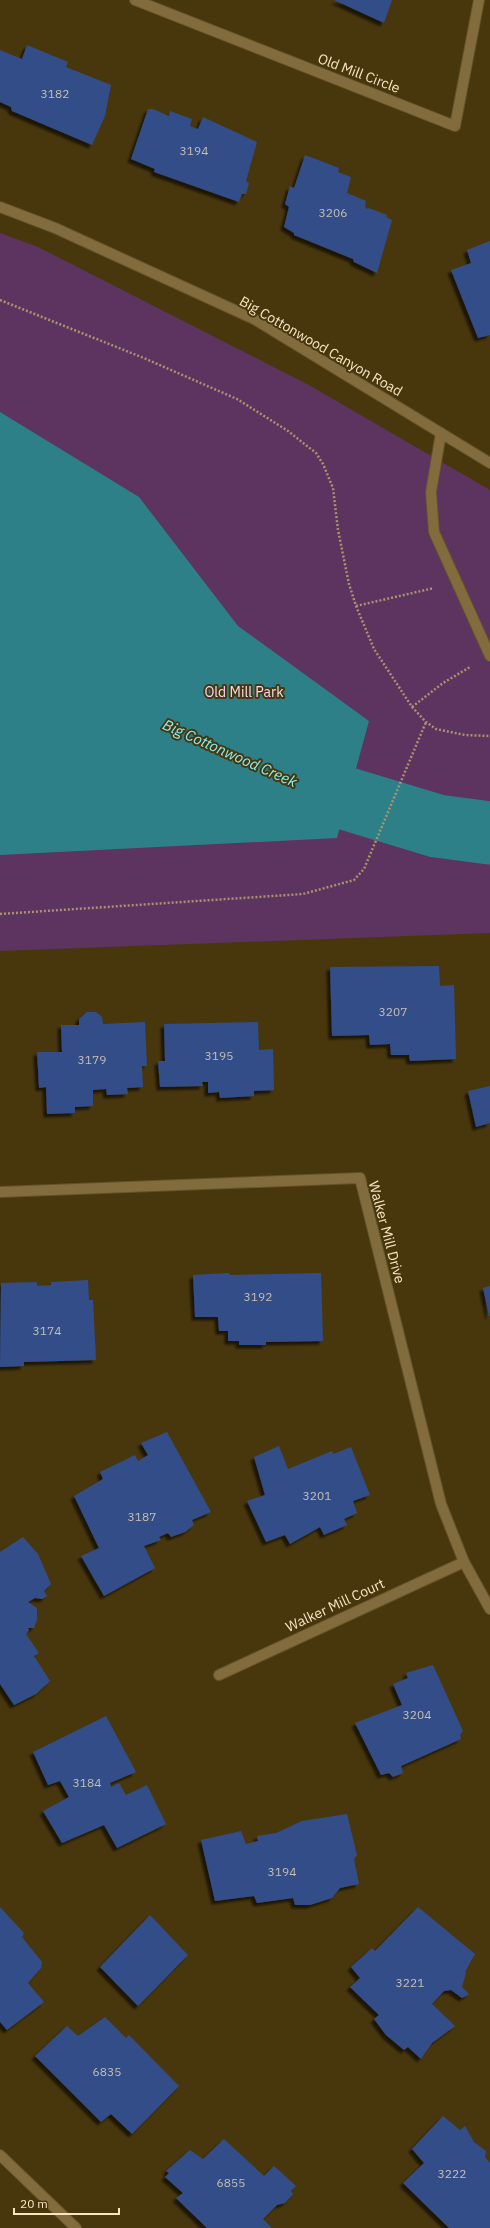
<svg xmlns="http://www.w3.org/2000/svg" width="490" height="2228" font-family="'IBM Plex Sans',sans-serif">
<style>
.green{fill:#5d3360}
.water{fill:#2e8088}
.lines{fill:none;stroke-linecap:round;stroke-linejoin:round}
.river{stroke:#2e8088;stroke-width:63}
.building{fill:#334d88;filter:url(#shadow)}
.service-casing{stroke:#64532a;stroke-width:12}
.minor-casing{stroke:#64532a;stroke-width:12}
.tertiary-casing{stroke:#64532a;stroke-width:12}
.path{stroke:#a5946d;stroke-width:2.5;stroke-dasharray:2 2;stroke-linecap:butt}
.service{stroke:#826b3c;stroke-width:10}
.minor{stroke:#826b3c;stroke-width:10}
.tertiary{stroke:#826b3c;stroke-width:10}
.labels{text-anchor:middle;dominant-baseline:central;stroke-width:4;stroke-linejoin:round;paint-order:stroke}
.number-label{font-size:12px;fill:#c6bfb3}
.street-label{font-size:14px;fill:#f7e5c1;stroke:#48370d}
.park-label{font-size:14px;fill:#f6d9f7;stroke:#48370d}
.water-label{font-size:15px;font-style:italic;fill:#83f1fd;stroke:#48370d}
</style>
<defs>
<filter id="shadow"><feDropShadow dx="-3.5" dy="3.5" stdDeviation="1" flood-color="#0009"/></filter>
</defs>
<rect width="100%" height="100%" fill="#48370d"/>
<path class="green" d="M 0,233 L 38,247 L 307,384 L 490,490 L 490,933 L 0,951 Z"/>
<path class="water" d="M 0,412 L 139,497 L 238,626 L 369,721 L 337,838 L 0,855 Z"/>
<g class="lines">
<path class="river" d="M 265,771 L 282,779 L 437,826 L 490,833"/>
</g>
<g class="building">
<path d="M 334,0 L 392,0 L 384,23 Z"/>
<path d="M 27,45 L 68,62 L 66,67 L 111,85 L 105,116 L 92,145 L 12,111 L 11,107 L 0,102 L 0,50 L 22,59 Z"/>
<path d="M 148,109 L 153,109 L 169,116 L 170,111 L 192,119 L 190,126 L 198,129 L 203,117 L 257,142 L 246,181 L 249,183 L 246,194 L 242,194 L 239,202 L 154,172 L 155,169 L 131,159 Z"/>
<path d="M 305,155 L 339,168 L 338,172 L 351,177 L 347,193 L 366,201 L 365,207 L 367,209 L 369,208 L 387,215 L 386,217 L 392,220 L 377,273 L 354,262 L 353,259 L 294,235 L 294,233 L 284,227 L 289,207 L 285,204 L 290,186 L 294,188 Z"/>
<path d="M 490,241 L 490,335 L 478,338 L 451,270 L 471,263 L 467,250 Z"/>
<path d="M 439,966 L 440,986 L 454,985 L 456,1059 L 410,1061 L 409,1055 L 391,1055 L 390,1044 L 370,1045 L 369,1035 L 332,1036 L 330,967 Z"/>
<path d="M 87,1012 L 96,1012 L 102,1017 L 103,1024 L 145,1022 L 147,1066 L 142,1066 L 143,1087 L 127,1088 L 128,1094 L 107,1095 L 106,1089 L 93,1090 L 93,1106 L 75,1107 L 75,1113 L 47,1114 L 46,1087 L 39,1088 L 37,1052 L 62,1052 L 61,1025 L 79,1025 L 79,1019 Z"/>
<path d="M 258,1022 L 259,1050 L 273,1049 L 274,1090 L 254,1091 L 254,1096 L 220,1098 L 219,1092 L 208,1093 L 208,1082 L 202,1082 L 203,1086 L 160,1087 L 158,1061 L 165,1061 L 164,1024 Z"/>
<path d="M 490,1086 L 490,1123 L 476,1127 L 468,1091 Z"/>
<path d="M 229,1273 L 230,1275 L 321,1273 L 323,1341 L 266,1342 L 266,1345 L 239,1345 L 239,1341 L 228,1341 L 228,1331 L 219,1331 L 218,1317 L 195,1317 L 193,1275 Z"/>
<path d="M 88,1280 L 89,1300 L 93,1300 L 96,1360 L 24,1362 L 24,1366 L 0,1367 L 1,1283 L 37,1282 L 37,1286 L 51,1285 L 51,1282 Z"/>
<path d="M 490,1286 L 490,1316 L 489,1316 L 483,1288 Z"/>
<path d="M 167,1432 L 211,1512 L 192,1520 L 194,1525 L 185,1532 L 171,1537 L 168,1533 L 159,1537 L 161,1540 L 144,1546 L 155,1568 L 104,1596 L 81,1556 L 99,1548 L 74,1496 L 103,1479 L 100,1472 L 135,1455 L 138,1461 L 148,1455 L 141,1443 Z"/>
<path d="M 279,1446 L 288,1469 L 332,1451 L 333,1454 L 351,1447 L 370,1495 L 353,1501 L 357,1513 L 344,1519 L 347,1525 L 324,1535 L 320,1527 L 290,1544 L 285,1535 L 266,1542 L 247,1501 L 265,1495 L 254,1457 Z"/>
<path d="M 23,1537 L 38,1554 L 51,1584 L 44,1591 L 47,1596 L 42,1599 L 35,1598 L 28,1602 L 37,1608 L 37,1620 L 34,1628 L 28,1628 L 29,1630 L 26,1634 L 39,1653 L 34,1656 L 50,1681 L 36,1694 L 14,1705 L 0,1684 L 0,1552 Z"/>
<path d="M 433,1665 L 463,1731 L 460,1735 L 461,1739 L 401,1766 L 403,1773 L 393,1777 L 389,1773 L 381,1775 L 355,1723 L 402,1705 L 393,1684 L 408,1678 L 406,1673 Z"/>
<path d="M 106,1716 L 136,1772 L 110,1783 L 111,1787 L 119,1783 L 126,1795 L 147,1785 L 166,1824 L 117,1848 L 104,1825 L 62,1843 L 43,1811 L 69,1797 L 60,1781 L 48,1785 L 33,1752 Z"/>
<path d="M 347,1814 L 357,1855 L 354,1859 L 359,1884 L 340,1888 L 332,1898 L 310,1905 L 295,1905 L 293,1898 L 257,1903 L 254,1896 L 215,1901 L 201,1840 L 241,1831 L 246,1844 L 258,1841 L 257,1836 L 276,1833 L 302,1821 Z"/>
<path d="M 0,1907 L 24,1933 L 22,1937 L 42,1962 L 41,1968 L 28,1983 L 44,2002 L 7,2030 L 0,2022 Z"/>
<path d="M 418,1907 L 475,1954 L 465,1972 L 466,1973 L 462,1987 L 469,1994 L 462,1998 L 451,1990 L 444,1991 L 432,2004 L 455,2026 L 432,2043 L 421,2059 L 408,2047 L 404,2050 L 386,2035 L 374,2019 L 379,2015 L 350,1987 L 360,1978 L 351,1967 L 372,1948 L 375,1951 Z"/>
<path d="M 150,1915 L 188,1955 L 138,2006 L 100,1967 Z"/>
<path d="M 105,2017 L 126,2038 L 129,2035 L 179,2086 L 132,2134 L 111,2114 L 101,2122 L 35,2056 L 67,2026 L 78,2036 Z"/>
<path d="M 443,2116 L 460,2130 L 465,2126 L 474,2142 L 486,2151 L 485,2157 L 490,2163 L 490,2228 L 449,2228 L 403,2183 L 424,2163 L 412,2149 Z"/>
<path d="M 224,2139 L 264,2176 L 274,2166 L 296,2186 L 291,2191 L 293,2194 L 285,2203 L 277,2205 L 263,2219 L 272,2228 L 207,2228 L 176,2198 L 183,2193 L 165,2177 L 169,2173 L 166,2171 L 190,2150 L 203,2159 Z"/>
</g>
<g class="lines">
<defs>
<path id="service" d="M 441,433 L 431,492 L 434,532 L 490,656"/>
<g id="minor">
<path d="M 135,0 L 455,126 L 479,0"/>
<path d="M 0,1192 L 360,1178 L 441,1504 L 464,1562 L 490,1609"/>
<path d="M 219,1675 L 464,1562"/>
<path d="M 0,2155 L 76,2228"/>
</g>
<path id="tertiary" d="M 0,207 L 55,228 L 254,319 L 490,463"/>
</defs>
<use href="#service" class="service-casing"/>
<use href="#minor" class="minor-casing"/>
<use href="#tertiary" class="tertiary-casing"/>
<g class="path">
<path d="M 0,300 L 146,359 L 237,399 L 288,431 L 316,453 L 323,464 L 333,488 L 338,530 L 349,584 L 356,606 L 374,649 L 412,707 L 426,722 L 436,729 L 465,735 L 490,736"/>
<path d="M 356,606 L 434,588"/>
<path d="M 412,707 L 443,683 L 470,667"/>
<path d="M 0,914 L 303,894 L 354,880 L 364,869 L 426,722"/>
</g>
<use href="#service" class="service"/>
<use href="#minor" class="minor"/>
<use href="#tertiary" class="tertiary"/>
</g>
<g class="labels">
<g class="number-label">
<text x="55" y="93">3182</text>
<text x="194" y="150">3194</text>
<text x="333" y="212">3206</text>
<text x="393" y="1011">3207</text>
<text x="219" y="1055">3195</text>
<text x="92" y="1059">3179</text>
<text x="258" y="1296">3192</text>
<text x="47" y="1330">3174</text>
<text x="317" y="1495">3201</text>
<text x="142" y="1516">3187</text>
<text x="417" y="1714">3204</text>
<text x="87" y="1782">3184</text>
<text x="282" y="1871">3194</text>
<text x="410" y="1982">3221</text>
<text x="107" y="2071">6835</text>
<text x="452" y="2173">3222</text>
<text x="231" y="2182">6855</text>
</g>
<g class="street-label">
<text transform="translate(359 73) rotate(21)">Old Mill Circle</text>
<text transform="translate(321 346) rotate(30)">Big Cottonwood Canyon Road</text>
<text transform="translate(387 1232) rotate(75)">Walker Mill Drive</text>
<text transform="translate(335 1605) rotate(-25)">Walker Mill Court</text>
</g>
<g class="park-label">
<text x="244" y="692">Old Mill Park</text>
</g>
<g class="water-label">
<text transform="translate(230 753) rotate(24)">Big Cottonwood Creek</text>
</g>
</g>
<path d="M14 2208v6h105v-6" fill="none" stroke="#f7e5c1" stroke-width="2"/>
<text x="20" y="2208" font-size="12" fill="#f7e5c1" stroke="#48370d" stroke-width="3" paint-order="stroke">20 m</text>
</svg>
